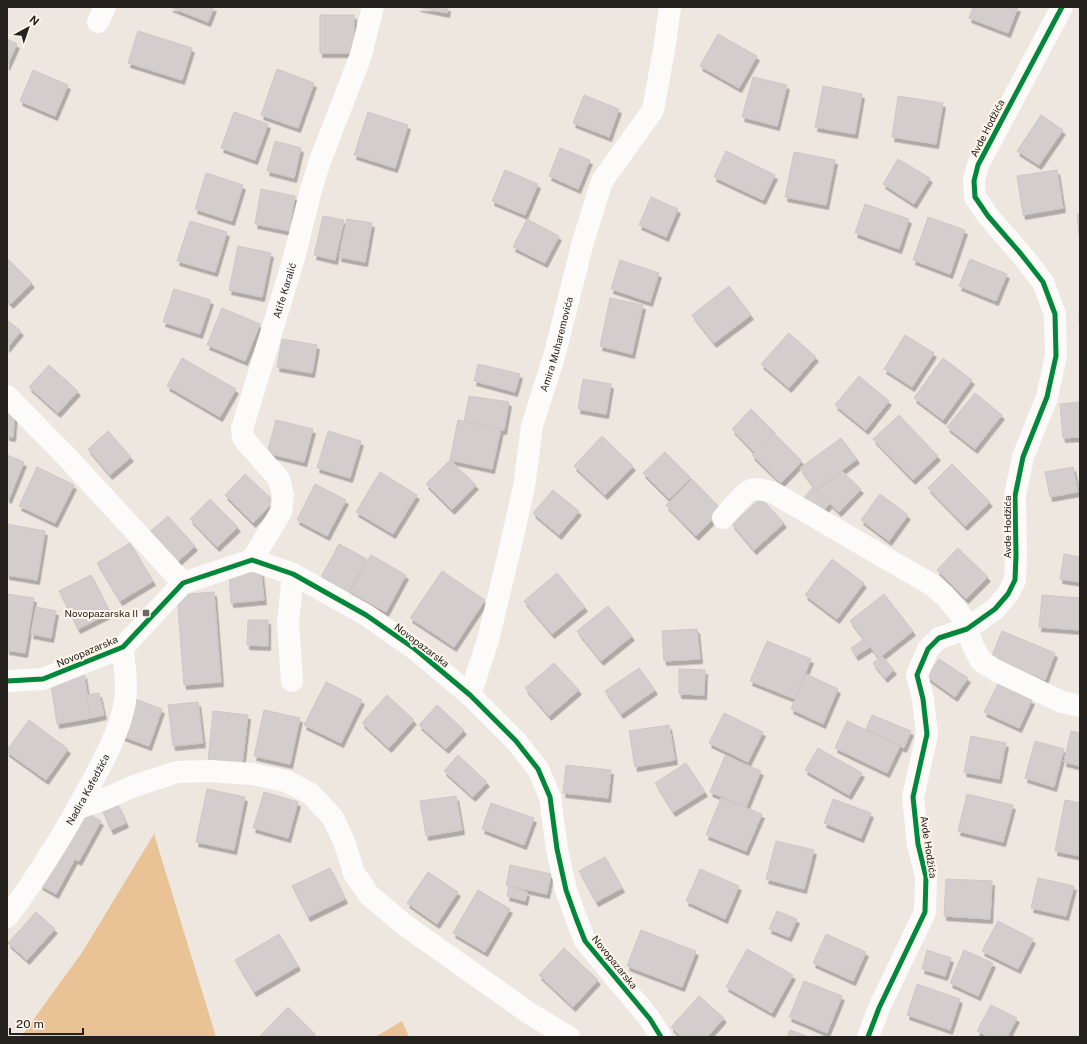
<svg xmlns="http://www.w3.org/2000/svg" width="1087" height="1044" font-family="'Public Sans',sans-serif">
<style>
.forest{fill:#e9c295}
.building{fill:#d3cecd;stroke:#cdc7c6;filter:url(#shadow)}
.lines{fill:none;stroke-linecap:round;stroke-linejoin:round}
.minor{stroke:#fcfbfa;stroke-width:22}
.cycleway-casing{stroke:#fef5eb;stroke-width:8}
.cycleway{stroke:#00873e;stroke-width:5}
.poi-dot{fill:#6b6661;stroke:#fef5eb;stroke-width:1.5}
.labels{text-anchor:middle;dominant-baseline:central;stroke-width:4;stroke-linejoin:round;paint-order:stroke}
.street-label{font-size:10px;fill:#25211d;stroke:#fef5eb}
.poi-label{font-size:10px;fill:#25211d;stroke:#fef5eb;text-anchor:end}
</style>
<defs>
<filter id="shadow"><feDropShadow dx="2.5" dy="4.5" stdDeviation="0" flood-color="#0004"/></filter>
</defs>
<rect width="100%" height="100%" fill="#ede7e0"/>
<g class="forest">
<path d="M 154,834 L 216,1037 L 21,1037 L 83,951 Z"/>
<path d="M 402,1021 L 409,1037 L 375,1037 Z"/>
</g>
<g class="building">
<path d="M 170,7 L 214,7 L 208,22 Z"/>
<path d="M 418,7 L 448,7 L 447,13 Z"/>
<path d="M 973,7 L 1018,7 L 1008,33 L 969,18 Z"/>
<rect x="320" y="15" width="34" height="38"/>
<path d="M 138,31 L 192,48 L 182,80 L 128,63 Z"/>
<path d="M 718,34 L 757,56 L 739,88 L 700,66 Z"/>
<path d="M 7,39 L 17,44 L 7,66 Z"/>
<path d="M 277,69 L 314,83 L 298,128 L 261,115 Z"/>
<path d="M 33,70 L 68,85 L 55,116 L 20,101 Z"/>
<path d="M 753,77 L 787,85 L 777,126 L 742,117 Z"/>
<path d="M 823,86 L 862,94 L 855,134 L 815,127 Z"/>
<path d="M 584,95 L 619,109 L 609,137 L 573,123 Z"/>
<path d="M 898,96 L 943,103 L 936,144 L 892,137 Z"/>
<path d="M 234,112 L 268,124 L 255,160 L 221,148 Z"/>
<path d="M 368,112 L 408,125 L 395,168 L 354,155 Z"/>
<path d="M 1041,115 L 1063,130 L 1039,165 L 1017,151 Z"/>
<path d="M 275,141 L 301,148 L 294,178 L 267,171 Z"/>
<path d="M 560,148 L 590,160 L 578,189 L 549,176 Z"/>
<path d="M 726,151 L 775,175 L 763,200 L 714,177 Z"/>
<path d="M 794,152 L 835,160 L 826,205 L 785,197 Z"/>
<path d="M 898,159 L 930,178 L 914,204 L 883,184 Z"/>
<path d="M 505,170 L 538,184 L 525,215 L 492,201 Z"/>
<path d="M 1057,170 L 1063,208 L 1023,215 L 1017,176 Z"/>
<path d="M 206,173 L 243,185 L 232,221 L 195,209 Z"/>
<path d="M 261,189 L 295,196 L 289,231 L 255,224 Z"/>
<path d="M 651,197 L 678,209 L 666,237 L 639,225 Z"/>
<path d="M 865,204 L 909,219 L 899,249 L 855,233 Z"/>
<path d="M 1077,214 L 1080,214 L 1080,244 Z"/>
<path d="M 323,216 L 344,220 L 335,260 L 314,255 Z"/>
<path d="M 928,217 L 965,230 L 950,274 L 913,260 Z"/>
<path d="M 347,219 L 372,223 L 365,262 L 339,257 Z"/>
<path d="M 527,219 L 559,236 L 545,263 L 513,247 Z"/>
<path d="M 190,221 L 227,232 L 215,272 L 177,261 Z"/>
<path d="M 238,246 L 271,253 L 262,297 L 229,290 Z"/>
<path d="M 7,258 L 32,283 L 11,304 L 7,300 Z"/>
<path d="M 970,259 L 1007,274 L 996,301 L 959,286 Z"/>
<path d="M 620,260 L 659,273 L 650,302 L 611,289 Z"/>
<path d="M 729,286 L 751,315 L 714,343 L 692,315 Z"/>
<path d="M 174,289 L 211,300 L 200,334 L 163,322 Z"/>
<path d="M 1080,296 L 1080,323 L 1079,323 Z"/>
<path d="M 610,298 L 643,305 L 632,354 L 600,346 Z"/>
<path d="M 222,308 L 260,324 L 245,361 L 207,345 Z"/>
<path d="M 7,320 L 21,331 L 7,348 Z"/>
<path d="M 789,333 L 816,357 L 789,388 L 761,364 Z"/>
<path d="M 905,335 L 934,353 L 912,387 L 884,369 Z"/>
<path d="M 282,339 L 317,345 L 312,373 L 277,367 Z"/>
<path d="M 182,358 L 236,389 L 220,417 L 167,386 Z"/>
<path d="M 943,358 L 972,380 L 943,420 L 914,398 Z"/>
<path d="M 478,364 L 520,374 L 515,392 L 474,381 Z"/>
<path d="M 49,365 L 78,391 L 58,413 L 29,387 Z"/>
<path d="M 859,376 L 889,401 L 866,430 L 835,405 Z"/>
<path d="M 583,379 L 611,384 L 606,414 L 578,409 Z"/>
<path d="M 975,393 L 1002,415 L 975,449 L 947,427 Z"/>
<path d="M 469,396 L 509,402 L 504,430 L 464,422 Z"/>
<path d="M 1080,402 L 1080,437 L 1063,438 L 1060,404 Z"/>
<path d="M 751,409 L 775,433 L 755,453 L 732,429 Z"/>
<path d="M 7,412 L 15,412 L 13,437 L 7,436 Z"/>
<path d="M 899,415 L 938,456 L 913,480 L 873,439 Z"/>
<path d="M 276,420 L 313,429 L 304,462 L 267,453 Z"/>
<path d="M 458,420 L 501,429 L 492,469 L 450,460 Z"/>
<path d="M 108,431 L 131,457 L 110,475 L 88,449 Z"/>
<path d="M 328,431 L 361,441 L 350,478 L 317,468 Z"/>
<path d="M 774,433 L 802,461 L 781,483 L 752,455 Z"/>
<path d="M 602,436 L 633,466 L 605,495 L 574,466 Z"/>
<path d="M 841,438 L 857,459 L 816,490 L 800,468 Z"/>
<path d="M 665,452 L 691,478 L 669,499 L 643,473 Z"/>
<path d="M 7,455 L 24,462 L 9,499 L 7,498 Z"/>
<path d="M 450,460 L 476,485 L 452,510 L 426,484 Z"/>
<path d="M 952,464 L 990,502 L 965,526 L 928,488 Z"/>
<path d="M 37,467 L 74,485 L 55,523 L 19,506 Z"/>
<path d="M 1073,467 L 1078,492 L 1050,497 L 1045,472 Z"/>
<path d="M 842,471 L 861,489 L 839,512 L 817,491 Z"/>
<path d="M 380,472 L 417,495 L 393,534 L 356,512 Z"/>
<path d="M 245,474 L 274,501 L 253,523 L 225,495 Z"/>
<path d="M 692,479 L 722,510 L 696,536 L 666,505 Z"/>
<path d="M 315,484 L 346,500 L 327,536 L 297,520 Z"/>
<path d="M 813,487 L 830,503 L 821,514 L 803,499 Z"/>
<path d="M 553,490 L 579,511 L 559,535 L 533,513 Z"/>
<path d="M 880,494 L 908,515 L 889,541 L 861,520 Z"/>
<path d="M 761,498 L 784,523 L 754,550 L 732,524 Z"/>
<path d="M 210,499 L 238,527 L 217,547 L 190,519 Z"/>
<path d="M 168,516 L 195,546 L 173,566 L 145,536 Z"/>
<path d="M 7,524 L 45,531 L 37,580 L 7,575 Z"/>
<path d="M 130,543 L 153,581 L 120,601 L 97,563 Z"/>
<path d="M 339,544 L 367,559 L 348,595 L 320,579 Z"/>
<path d="M 958,548 L 988,577 L 966,599 L 937,570 Z"/>
<path d="M 1064,554 L 1080,557 L 1080,582 L 1060,579 Z"/>
<path d="M 371,555 L 406,575 L 386,612 L 350,592 Z"/>
<path d="M 832,559 L 864,583 L 837,619 L 805,595 Z"/>
<path d="M 442,571 L 485,600 L 454,647 L 410,618 Z"/>
<path d="M 261,572 L 264,600 L 231,603 L 229,575 Z"/>
<path d="M 557,573 L 585,607 L 552,634 L 524,601 Z"/>
<path d="M 91,575 L 110,613 L 78,629 L 59,591 Z"/>
<path d="M 214,592 L 221,682 L 184,685 L 177,595 Z"/>
<path d="M 7,594 L 34,598 L 25,653 L 7,650 Z"/>
<path d="M 884,594 L 913,631 L 879,658 L 850,621 Z"/>
<path d="M 1042,595 L 1080,598 L 1080,630 L 1039,627 Z"/>
<path d="M 608,606 L 632,636 L 601,661 L 577,631 Z"/>
<path d="M 36,607 L 56,611 L 51,638 L 31,634 Z"/>
<path d="M 248,620 L 268,620 L 268,646 L 247,645 Z"/>
<path d="M 697,629 L 700,659 L 664,661 L 662,631 Z"/>
<path d="M 1002,631 L 1055,653 L 1045,680 L 991,658 Z"/>
<path d="M 864,639 L 870,647 L 856,656 L 851,648 Z"/>
<path d="M 767,641 L 811,659 L 795,699 L 750,681 Z"/>
<path d="M 882,656 L 894,670 L 885,678 L 873,663 Z"/>
<path d="M 939,659 L 968,678 L 955,697 L 927,677 Z"/>
<path d="M 554,663 L 579,690 L 549,716 L 525,688 Z"/>
<path d="M 639,668 L 655,690 L 621,714 L 605,691 Z"/>
<path d="M 679,669 L 705,670 L 704,695 L 679,694 Z"/>
<path d="M 84,674 L 91,718 L 57,724 L 50,679 Z"/>
<path d="M 806,674 L 838,689 L 823,724 L 791,709 Z"/>
<path d="M 326,682 L 362,700 L 341,743 L 304,725 Z"/>
<path d="M 998,684 L 1032,700 L 1019,728 L 984,712 Z"/>
<path d="M 99,693 L 104,715 L 91,718 L 87,695 Z"/>
<path d="M 387,695 L 414,720 L 389,748 L 362,723 Z"/>
<path d="M 135,699 L 162,709 L 149,746 L 122,736 Z"/>
<path d="M 198,702 L 203,743 L 173,746 L 168,705 Z"/>
<path d="M 437,705 L 464,730 L 446,749 L 419,725 Z"/>
<path d="M 264,710 L 300,718 L 290,764 L 254,756 Z"/>
<path d="M 213,711 L 248,715 L 242,765 L 208,761 Z"/>
<path d="M 724,713 L 763,732 L 748,762 L 709,743 Z"/>
<path d="M 872,715 L 911,731 L 904,748 L 866,729 Z"/>
<path d="M 29,720 L 68,749 L 46,780 L 7,752 L 7,750 Z"/>
<path d="M 847,721 L 900,746 L 887,773 L 835,748 Z"/>
<path d="M 669,725 L 675,760 L 635,767 L 629,731 Z"/>
<path d="M 1071,731 L 1080,733 L 1080,766 L 1064,762 Z"/>
<path d="M 971,736 L 1006,743 L 999,779 L 964,772 Z"/>
<path d="M 1035,741 L 1064,749 L 1054,787 L 1025,778 Z"/>
<path d="M 818,748 L 862,773 L 849,795 L 805,770 Z"/>
<path d="M 458,755 L 487,782 L 473,797 L 444,771 Z"/>
<path d="M 725,756 L 761,771 L 746,807 L 710,792 Z"/>
<path d="M 686,763 L 705,792 L 673,812 L 655,783 Z"/>
<path d="M 566,765 L 611,770 L 608,798 L 563,793 Z"/>
<path d="M 207,789 L 245,797 L 234,850 L 196,842 Z"/>
<path d="M 264,792 L 298,802 L 288,838 L 253,828 Z"/>
<path d="M 967,794 L 1013,805 L 1003,842 L 958,831 Z"/>
<path d="M 456,796 L 462,830 L 426,836 L 420,801 Z"/>
<path d="M 721,798 L 762,814 L 746,851 L 706,835 Z"/>
<path d="M 833,799 L 871,813 L 861,838 L 824,823 Z"/>
<path d="M 1065,800 L 1080,803 L 1080,856 L 1055,851 Z"/>
<path d="M 491,803 L 534,818 L 524,845 L 482,829 Z"/>
<path d="M 118,805 L 126,823 L 111,830 L 103,812 Z"/>
<path d="M 85,812 L 101,821 L 79,861 L 75,859 L 56,894 L 40,885 Z"/>
<path d="M 776,841 L 814,850 L 804,889 L 766,879 Z"/>
<path d="M 605,857 L 622,888 L 596,902 L 579,871 Z"/>
<path d="M 510,865 L 551,874 L 547,894 L 506,885 Z"/>
<path d="M 330,868 L 345,899 L 308,917 L 292,886 Z"/>
<path d="M 700,869 L 739,886 L 725,919 L 686,901 Z"/>
<path d="M 428,872 L 458,892 L 437,924 L 407,903 Z"/>
<path d="M 1038,878 L 1074,886 L 1066,916 L 1031,908 Z"/>
<path d="M 946,879 L 992,881 L 990,919 L 944,916 Z"/>
<path d="M 509,886 L 527,892 L 525,901 L 507,896 Z"/>
<path d="M 478,890 L 510,909 L 485,952 L 453,933 Z"/>
<path d="M 777,911 L 797,919 L 789,937 L 769,929 Z"/>
<path d="M 36,912 L 55,929 L 27,960 L 8,943 Z"/>
<path d="M 998,921 L 1033,939 L 1018,969 L 982,951 Z"/>
<path d="M 641,930 L 696,951 L 682,987 L 627,966 Z"/>
<path d="M 279,934 L 298,966 L 254,992 L 235,960 Z"/>
<path d="M 826,934 L 866,952 L 853,981 L 813,963 Z"/>
<path d="M 564,948 L 598,980 L 573,1007 L 539,975 Z"/>
<path d="M 747,949 L 793,975 L 772,1013 L 726,987 Z"/>
<path d="M 927,950 L 951,958 L 945,976 L 922,969 Z"/>
<path d="M 964,950 L 993,963 L 978,996 L 950,983 Z"/>
<path d="M 804,981 L 842,996 L 827,1033 L 789,1017 Z"/>
<path d="M 917,984 L 960,999 L 950,1030 L 907,1015 Z"/>
<path d="M 699,996 L 724,1018 L 707,1037 L 681,1037 L 671,1027 Z"/>
<path d="M 991,1005 L 1017,1018 L 1007,1037 L 989,1037 L 977,1031 Z"/>
<path d="M 288,1007 L 315,1034 L 312,1037 L 259,1037 Z"/>
<path d="M 790,1030 L 809,1037 L 787,1037 Z"/>
</g>
<g class="lines">
<g class="minor">
<path d="M 98,22 L 105,7"/>
<path d="M 7,396 L 66,456 L 183,583"/>
<path d="M 723,518 C 730,511 741,495 749,491 C 756,487 767,491 774,493 L 932,585 L 945,596 L 956,609 L 963,618 L 973,646 L 981,661 L 995,670 L 1062,702 L 1080,706"/>
<path id="s1" d="M 252,560 L 281,512 L 283,495 L 279,479 L 248,444 L 243,437 L 242,429 L 294,258 L 311,190 L 320,161 L 361,55 L 373,7"/>
<path d="M 7,681 L 43,679 L 123,647 L 183,583 L 252,560 L 293,574 L 366,615 L 415,649 L 470,695 L 516,741 L 538,769 L 550,797 L 557,849 L 566,890 L 576,918 L 585,941 L 650,1019 L 661,1037"/>
<path d="M 292,681 L 288,623 L 293,574"/>
<path id="s2" d="M 470,695 L 488,640 L 509,553 L 524,487 L 532,426 L 554,357 L 583,242 L 602,181 L 653,110 L 664,50 L 670,7"/>
<path d="M 78,808 L 105,799 L 134,786 L 177,772 L 211,771 L 252,774 L 286,781 L 311,794 L 333,818 L 345,844 L 354,873 L 369,895 L 406,926 L 529,1013 L 569,1037"/>
<path id="s3" d="M 7,917 C 37,878 63,835 87,791 C 102,763 119,734 125,702 C 128,684 124,665 123,647"/>
<path d="M 868,1037 L 879,1008 L 925,912 L 926,877 L 918,844 L 913,797 L 927,734 L 923,699 L 917,675 L 928,649 L 939,638 L 967,629 L 995,609 L 1008,594 L 1015,580 L 1016,555 L 1015,496 L 1023,457 L 1047,397 L 1056,356 L 1055,314 L 1043,282 L 1021,254 L 988,216 L 975,197 L 974,181 L 978,165 L 1062,7"/>
</g>
<defs>
<g id="cycleway">
<path d="M 7,681 L 43,679 L 123,647 L 183,583 L 252,560 L 293,574 L 366,615 L 415,649 L 470,695 L 516,741 L 538,769 L 550,797 L 557,849 L 566,890 L 576,918 L 585,941 L 650,1019 L 661,1037"/>
<path d="M 868,1037 L 879,1008 L 925,912 L 926,877 L 918,844 L 913,797 L 927,734 L 923,699 L 917,675 L 928,649 L 939,638 L 967,629 L 995,609 L 1008,594 L 1015,580 L 1016,555 L 1015,496 L 1023,457 L 1047,397 L 1056,356 L 1055,314 L 1043,282 L 1021,254 L 988,216 L 975,197 L 974,181 L 978,165 L 1062,7"/>
</g>
</defs>
<use href="#cycleway" class="cycleway-casing"/>
<use href="#cycleway" class="cycleway"/>
</g>
<rect class="poi-dot" x="142" y="609" width="8" height="8" rx="2"/>
<g class="labels">
<g class="street-label">
<text transform="translate(987 128) rotate(-63)">Avde Hodžića</text>
<text stroke="none"><textPath href="#s1" startOffset="298">Atife Karalić</textPath></text>
<text stroke="none"><textPath href="#s2" startOffset="362">Amira Muharemovića</textPath></text>
<text transform="translate(1007 527) rotate(-90)">Avde Hodžića</text>
<text transform="translate(422 645) rotate(37)">Novopazarska</text>
<text transform="translate(87 651) rotate(-23)">Novopazarska</text>
<text stroke="none"><textPath href="#s3" startOffset="151">Nadira Kafedžića</textPath></text>
<text transform="translate(929 847) rotate(81)">Avde Hodžića</text>
<text transform="translate(615 962) rotate(51)">Novopazarska</text>
</g>
<g class="poi-label">
<text x="138" y="613">Novopazarska II</text>
</g>
</g>
<rect width="1087" height="1044" fill="none" stroke="#25211d" stroke-width="16"/>
<g transform="translate(28 28) rotate(40)" stroke="#fef5eb" stroke-width="3" paint-order="stroke">
<path d="M0-3L7 15L0 10L-7 15Z" fill="#25211d"/>
<text y="-6" font-size="11" font-weight="bold" text-anchor="middle" fill="#25211d">N</text>
</g>
<path d="M10 1028v6h73v-6" fill="none" stroke="#25211d" stroke-width="2"/>
<text x="16" y="1028" font-size="12" fill="#25211d" stroke="#fef5eb" stroke-width="3" paint-order="stroke">20 m</text>
</svg>
